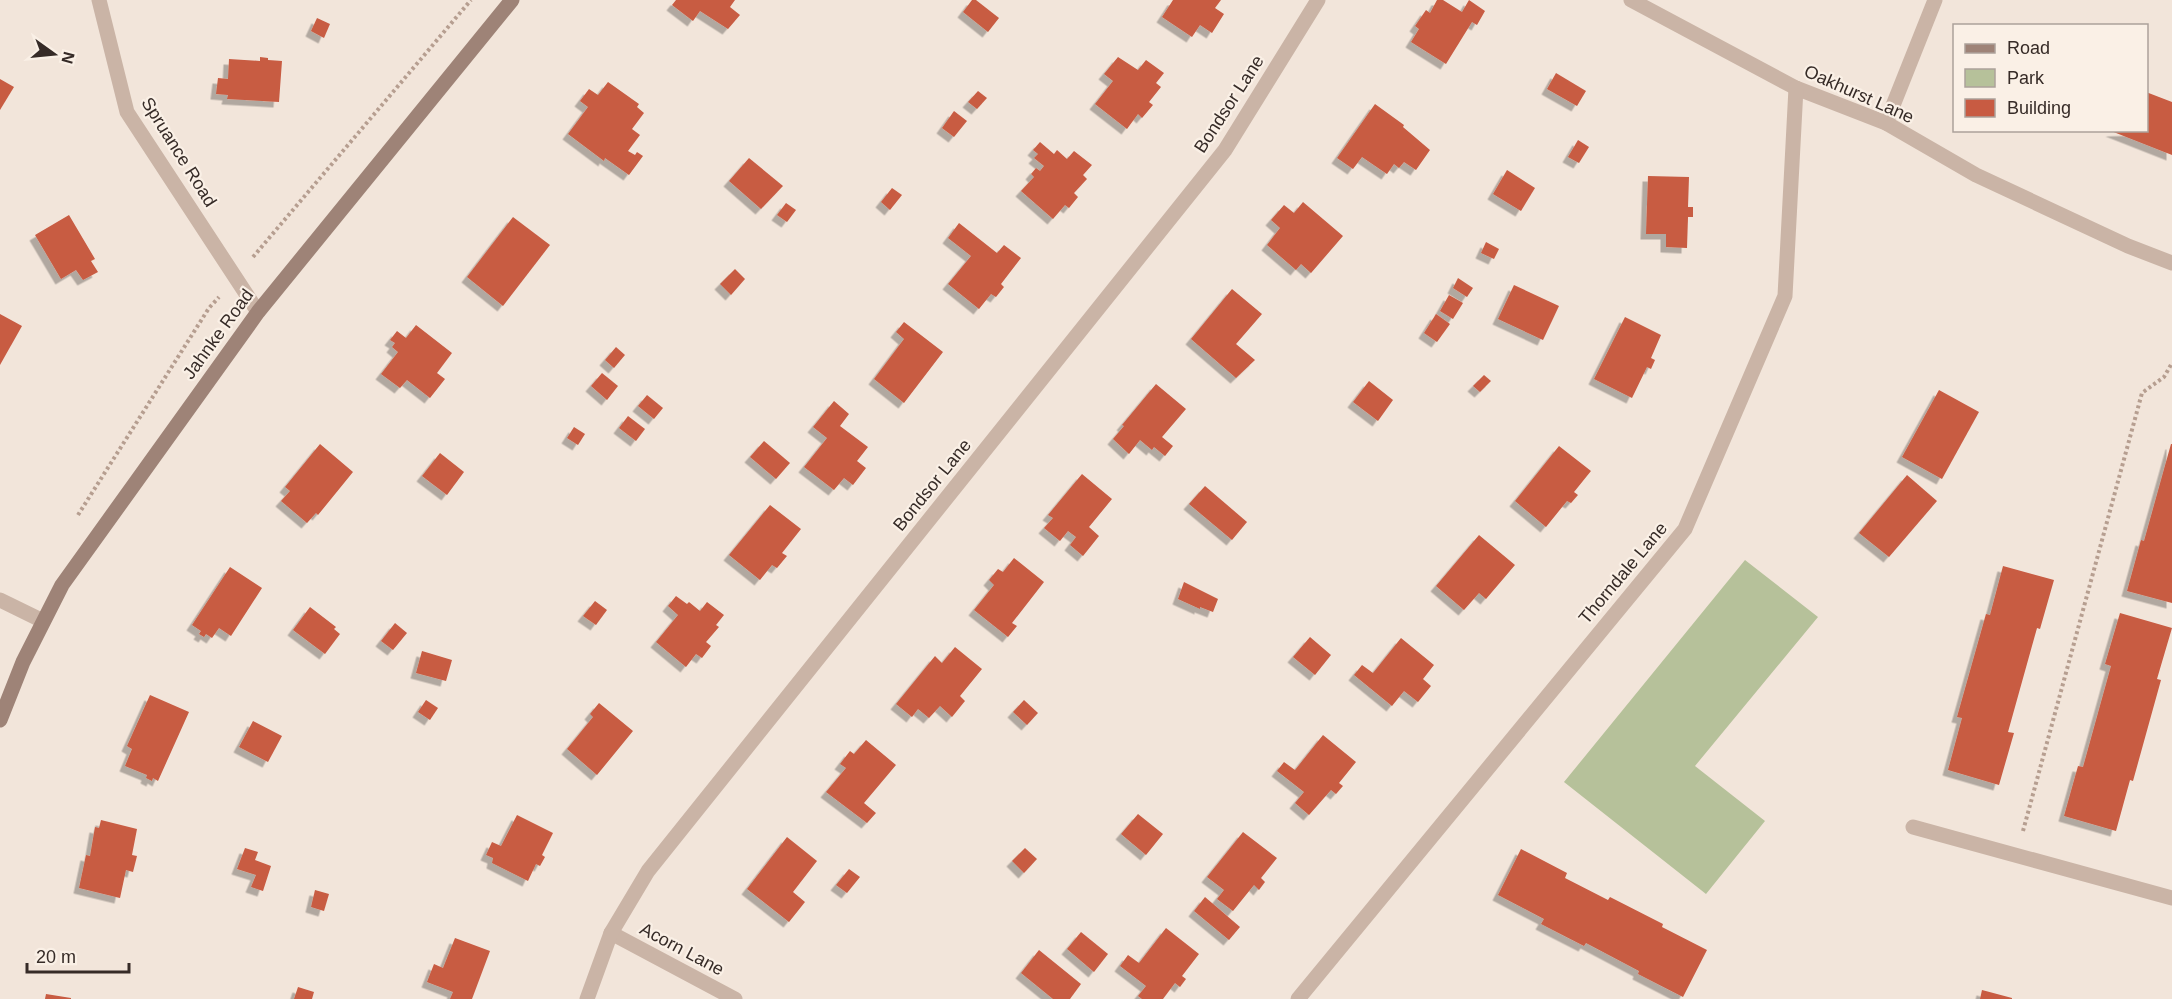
<svg xmlns="http://www.w3.org/2000/svg" width="2172" height="999" font-family="Arial,sans-serif">
<style>
.green{fill:#b6c19a}
.building{fill:#c85b42;filter:url(#shadow)}
.lines{fill:none;stroke-linecap:round;stroke-linejoin:round}
.path{stroke:#b69e90;stroke-width:4;stroke-dasharray:3 3;stroke-linecap:butt}
.lane{stroke:#cab4a6;stroke-width:15}
.street{stroke:#cab4a6;stroke-width:15}
.secondary{stroke:#9e8377;stroke-width:15}
.labels{text-anchor:middle;dominant-baseline:central;stroke-width:4.5;stroke-linejoin:round;paint-order:stroke}
.street-label{font-size:18px;fill:#362b27;stroke:#faf0e6}
</style>
<defs>
<filter id="shadow"><feDropShadow dx="-5.5" dy="5.5" stdDeviation="0" flood-color="#0004"/></filter>
</defs>
<rect width="100%" height="100%" fill="#f2e5da"/>
<path class="green" d="M 1745,560 L 1818,617 L 1695,766 L 1765,821 L 1706,894 L 1564,782 Z"/>
<g class="building">
<path d="M 676,0 L 735,0 L 730,7 L 740,15 L 728,29 L 700,11 L 693,21 L 672,5 Z"/>
<path d="M 972,0 L 976,0 L 999,18 L 988,32 L 963,12 Z"/>
<path d="M 1173,0 L 1221,0 L 1215,8 L 1224,14 L 1212,33 L 1200,25 L 1192,37 L 1162,17 Z"/>
<path d="M 1437,0 L 1443,0 L 1462,12 L 1469,0 L 1485,11 L 1477,25 L 1472,22 L 1446,64 L 1411,42 L 1419,29 L 1415,26 L 1426,10 L 1430,13 Z"/>
<path d="M 317,18 L 330,24 L 324,38 L 311,31 Z"/>
<path d="M 260,57 L 268,58 L 268,60 L 282,61 L 279,102 L 227,99 L 228,95 L 216,94 L 218,78 L 228,79 L 229,59 L 260,61 Z"/>
<path d="M 1118,57 L 1138,70 L 1146,60 L 1164,73 L 1156,83 L 1161,87 L 1149,102 L 1153,105 L 1142,118 L 1138,114 L 1127,129 L 1095,104 L 1113,81 L 1104,74 Z"/>
<path d="M 1556,73 L 1586,91 L 1577,106 L 1547,89 Z"/>
<path d="M 0,79 L 14,87 L 0,110 Z"/>
<path d="M 608,82 L 639,104 L 637,107 L 644,113 L 632,129 L 640,135 L 628,151 L 635,155 L 637,152 L 643,156 L 629,175 L 605,158 L 604,161 L 568,134 L 588,107 L 580,101 L 589,89 L 598,95 Z"/>
<path d="M 978,91 L 987,98 L 977,109 L 968,102 Z"/>
<path d="M 2146,92 L 2172,102 L 2172,155 L 2111,131 L 2146,130 Z"/>
<path d="M 1375,104 L 1404,125 L 1403,127 L 1430,150 L 1416,170 L 1404,162 L 1399,168 L 1394,164 L 1387,174 L 1362,157 L 1353,169 L 1337,158 Z"/>
<path d="M 954,111 L 967,121 L 954,137 L 942,128 Z"/>
<path d="M 1578,140 L 1589,147 L 1579,163 L 1568,157 Z"/>
<path d="M 1040,142 L 1054,154 L 1057,150 L 1067,159 L 1074,151 L 1092,165 L 1083,175 L 1087,179 L 1074,193 L 1078,197 L 1069,208 L 1065,205 L 1053,219 L 1021,191 L 1034,177 L 1031,174 L 1036,168 L 1040,171 L 1044,166 L 1034,158 L 1038,154 L 1033,150 Z"/>
<path d="M 749,158 L 783,186 L 761,209 L 729,181 Z"/>
<path d="M 1507,170 L 1535,188 L 1521,211 L 1493,194 Z"/>
<path d="M 1648,176 L 1689,177 L 1688,207 L 1693,207 L 1693,217 L 1688,217 L 1687,248 L 1666,247 L 1666,234 L 1646,234 Z"/>
<path d="M 892,188 L 902,195 L 890,210 L 881,202 Z"/>
<path d="M 1303,202 L 1343,236 L 1311,273 L 1301,264 L 1296,270 L 1267,245 L 1280,228 L 1271,220 L 1284,205 L 1294,213 Z"/>
<path d="M 786,203 L 796,210 L 787,222 L 777,215 Z"/>
<path d="M 69,215 L 95,259 L 91,261 L 98,272 L 83,280 L 76,270 L 61,279 L 35,235 Z"/>
<path d="M 513,217 L 550,245 L 503,306 L 467,277 Z"/>
<path d="M 959,223 L 997,253 L 1004,245 L 1021,258 L 1001,284 L 1004,287 L 996,297 L 991,294 L 979,309 L 948,284 L 971,256 L 948,238 Z"/>
<path d="M 1486,242 L 1499,249 L 1494,259 L 1481,253 Z"/>
<path d="M 735,269 L 745,279 L 731,295 L 720,284 Z"/>
<path d="M 1458,278 L 1473,288 L 1467,297 L 1453,288 Z"/>
<path d="M 1514,285 L 1559,306 L 1543,340 L 1498,319 Z"/>
<path d="M 1232,289 L 1262,314 L 1236,344 L 1255,360 L 1236,378 L 1191,339 Z"/>
<path d="M 1449,295 L 1463,303 L 1453,319 L 1440,311 Z"/>
<path d="M 0,314 L 22,326 L 0,365 Z"/>
<path d="M 1436,314 L 1450,324 L 1437,342 L 1424,333 Z"/>
<path d="M 1625,317 L 1661,335 L 1651,358 L 1655,360 L 1651,369 L 1647,367 L 1632,398 L 1594,379 Z"/>
<path d="M 904,322 L 943,352 L 904,403 L 874,379 L 904,339 L 896,332 Z"/>
<path d="M 416,325 L 452,353 L 437,373 L 445,379 L 430,398 L 407,380 L 400,388 L 381,374 L 398,352 L 392,347 L 395,343 L 390,340 L 397,331 L 406,338 Z"/>
<path d="M 616,347 L 625,355 L 614,368 L 605,360 Z"/>
<path d="M 602,373 L 618,386 L 607,400 L 591,386 Z"/>
<path d="M 1484,375 L 1491,381 L 1480,392 L 1473,386 Z"/>
<path d="M 1369,381 L 1393,400 L 1378,421 L 1353,402 Z"/>
<path d="M 1156,384 L 1186,409 L 1162,437 L 1173,446 L 1165,456 L 1154,447 L 1152,450 L 1140,440 L 1129,454 L 1113,439 L 1124,426 L 1122,425 Z"/>
<path d="M 1939,390 L 1979,412 L 1942,479 L 1902,457 Z"/>
<path d="M 647,395 L 663,408 L 654,419 L 638,406 Z"/>
<path d="M 834,401 L 849,414 L 840,426 L 868,447 L 857,461 L 866,468 L 853,485 L 844,478 L 834,490 L 804,467 L 827,438 L 813,427 Z"/>
<path d="M 628,416 L 645,429 L 636,441 L 619,428 Z"/>
<path d="M 574,427 L 585,434 L 578,445 L 567,438 Z"/>
<path d="M 764,441 L 790,463 L 776,479 L 750,457 Z"/>
<path d="M 320,444 L 353,472 L 318,515 L 316,513 L 307,523 L 281,501 L 290,491 L 285,487 Z"/>
<path d="M 2171,444 L 2172,444 L 2172,603 L 2127,591 L 2141,540 L 2144,541 Z"/>
<path d="M 1559,446 L 1591,471 L 1574,492 L 1578,495 L 1571,503 L 1567,501 L 1546,527 L 1515,501 Z"/>
<path d="M 440,453 L 464,472 L 447,495 L 422,476 Z"/>
<path d="M 1082,474 L 1112,499 L 1089,527 L 1099,536 L 1083,556 L 1070,545 L 1076,537 L 1068,531 L 1060,541 L 1044,528 L 1053,518 L 1048,515 Z"/>
<path d="M 1907,475 L 1937,501 L 1889,557 L 1859,533 Z"/>
<path d="M 1205,486 L 1247,522 L 1232,540 L 1189,504 Z"/>
<path d="M 770,505 L 801,529 L 782,553 L 787,556 L 777,568 L 772,565 L 760,580 L 729,555 Z"/>
<path d="M 1479,535 L 1515,565 L 1486,599 L 1479,593 L 1464,610 L 1436,586 Z"/>
<path d="M 1014,558 L 1044,582 L 1012,623 L 1017,626 L 1008,637 L 974,610 L 994,585 L 989,580 L 998,569 L 1003,572 Z"/>
<path d="M 2003,566 L 2054,580 L 2040,629 L 2037,628 L 2008,732 L 2014,733 L 1999,785 L 1948,770 L 1962,718 L 1957,717 L 1986,614 L 1990,615 Z"/>
<path d="M 230,567 L 262,588 L 231,636 L 219,628 L 212,638 L 206,634 L 204,637 L 199,634 L 201,631 L 192,625 Z"/>
<path d="M 1184,582 L 1218,599 L 1213,612 L 1200,607 L 1200,609 L 1178,599 Z"/>
<path d="M 676,596 L 687,604 L 689,602 L 700,611 L 707,602 L 724,615 L 716,625 L 719,627 L 706,642 L 711,646 L 702,658 L 696,654 L 686,667 L 656,642 L 678,615 L 668,606 Z"/>
<path d="M 595,601 L 607,610 L 596,625 L 583,616 Z"/>
<path d="M 310,607 L 336,627 L 334,629 L 340,634 L 325,654 L 293,630 Z"/>
<path d="M 2120,613 L 2172,628 L 2157,679 L 2161,680 L 2133,781 L 2130,780 L 2116,831 L 2064,816 L 2078,766 L 2083,767 L 2111,666 L 2105,664 Z"/>
<path d="M 395,623 L 407,633 L 393,650 L 381,641 Z"/>
<path d="M 1310,637 L 1331,655 L 1315,675 L 1293,657 Z"/>
<path d="M 1401,638 L 1434,665 L 1423,679 L 1431,686 L 1418,702 L 1404,691 L 1392,706 L 1354,675 L 1362,665 L 1373,673 Z"/>
<path d="M 955,647 L 982,669 L 960,696 L 965,701 L 952,717 L 940,706 L 929,718 L 918,709 L 912,717 L 896,704 L 935,656 L 942,663 Z"/>
<path d="M 422,651 L 452,660 L 446,681 L 416,673 Z"/>
<path d="M 150,695 L 189,712 L 158,781 L 153,778 L 152,781 L 146,778 L 147,775 L 125,766 L 132,749 L 127,746 Z"/>
<path d="M 426,700 L 438,708 L 430,720 L 418,712 Z"/>
<path d="M 1024,700 L 1038,713 L 1027,725 L 1013,712 Z"/>
<path d="M 599,703 L 633,731 L 597,775 L 567,749 L 593,717 L 590,714 Z"/>
<path d="M 253,721 L 282,736 L 268,762 L 239,747 Z"/>
<path d="M 1323,735 L 1356,762 L 1339,783 L 1343,786 L 1336,794 L 1331,790 L 1309,815 L 1295,803 L 1304,792 L 1277,771 L 1284,762 L 1295,770 Z"/>
<path d="M 866,740 L 896,765 L 864,803 L 876,813 L 867,823 L 826,792 L 846,768 L 840,764 L 850,751 L 854,754 Z"/>
<path d="M 1138,814 L 1163,834 L 1146,855 L 1121,834 Z"/>
<path d="M 517,815 L 553,833 L 542,855 L 545,857 L 540,866 L 536,864 L 528,881 L 492,863 L 493,858 L 486,855 L 492,842 L 501,846 Z"/>
<path d="M 101,820 L 137,829 L 132,855 L 137,856 L 133,872 L 126,870 L 120,898 L 79,888 L 86,855 L 90,856 L 95,827 L 99,828 Z"/>
<path d="M 1243,832 L 1277,858 L 1261,878 L 1265,882 L 1259,890 L 1254,885 L 1233,911 L 1217,899 L 1224,890 L 1207,877 Z"/>
<path d="M 787,837 L 817,861 L 793,892 L 805,902 L 789,922 L 747,889 Z"/>
<path d="M 245,848 L 258,852 L 255,860 L 271,866 L 263,891 L 251,887 L 256,875 L 237,869 Z"/>
<path d="M 1025,848 L 1037,859 L 1024,873 L 1012,861 Z"/>
<path d="M 1521,849 L 1567,873 L 1565,878 L 1608,900 L 1610,897 L 1663,924 L 1662,927 L 1707,950 L 1683,997 L 1638,974 L 1639,971 L 1586,943 L 1584,946 L 1541,924 L 1544,919 L 1498,895 Z"/>
<path d="M 849,869 L 860,877 L 847,893 L 836,885 Z"/>
<path d="M 315,890 L 329,894 L 324,911 L 311,907 Z"/>
<path d="M 1205,897 L 1240,927 L 1229,940 L 1194,911 Z"/>
<path d="M 1166,928 L 1199,954 L 1182,976 L 1186,979 L 1180,987 L 1175,983 L 1163,999 L 1142,999 L 1138,996 L 1146,986 L 1120,966 L 1128,955 L 1139,963 Z"/>
<path d="M 1081,932 L 1108,954 L 1094,972 L 1067,949 Z"/>
<path d="M 455,938 L 490,951 L 472,999 L 450,999 L 453,992 L 427,982 L 434,964 L 443,968 Z"/>
<path d="M 1039,950 L 1081,984 L 1070,999 L 1053,999 L 1021,973 Z"/>
<path d="M 298,987 L 314,992 L 312,999 L 294,999 Z"/>
<path d="M 1982,990 L 2012,998 L 2012,999 L 1980,999 Z"/>
<path d="M 46,994 L 71,998 L 71,999 L 45,999 Z"/>
</g>
<g class="lines">
<g class="path">
<path d="M 253,257 L 471,0"/>
<path d="M 78,515 L 209,308 L 219,297"/>
<path d="M 2023,831 L 2142,393 L 2164,377 L 2172,363"/>
</g>
<path class="lane" d="M 1913,827 L 2172,898"/>
<g class="street">
<path d="M 99,0 L 127,112 L 258,312"/>
<path d="M 1631,0 L 1796,88 L 1886,123 L 1976,175 L 2128,246 L 2172,263"/>
<path d="M 1886,123 L 1935,0"/>
<path d="M 0,600 L 43,621"/>
<path d="M 611,933 L 735,999"/>
<path d="M 587,999 L 611,933 L 648,871 L 1225,150 L 1318,0"/>
<path d="M 1298,999 L 1685,529 L 1785,296 L 1796,88"/>
</g>
<path class="secondary" d="M 0,720 L 23,662 L 62,585 L 258,312 L 512,0"/>
</g>
<g class="labels">
<g class="street-label">
<text transform="translate(1859 94) rotate(24)">Oakhurst Lane</text>
<text transform="translate(1229 104) rotate(-57)">Bondsor Lane</text>
<text transform="translate(179 152) rotate(58)">Spruance Road</text>
<text transform="translate(218 334) rotate(-54)">Jahnke Road</text>
<text transform="translate(932 485) rotate(-51)">Bondsor Lane</text>
<text transform="translate(1623 573) rotate(-50)">Thorndale Lane</text>
<text transform="translate(682 949) rotate(28)">Acorn Lane</text>
</g>
</g>
<rect x="1953" y="24" width="195" height="108" fill="#faf0e6" stroke="#aca19a" stroke-width="1.5"/>
<rect x="1965" y="44" width="30" height="9" fill="#9e8377" stroke="#aca19a" stroke-width="1.5"/>
<text x="2007" y="54" font-size="18" fill="#362b27">Road</text>
<rect x="1965" y="69" width="30" height="18" fill="#b6c19a" stroke="#aca19a" stroke-width="1.5"/>
<text x="2007" y="84" font-size="18" fill="#362b27">Park</text>
<rect x="1965" y="99" width="30" height="18" fill="#c85b42" stroke="#aca19a" stroke-width="1.5"/>
<text x="2007" y="114" font-size="18" fill="#362b27">Building</text>
<g transform="translate(54 54) rotate(105)" stroke="#faf0e6" stroke-width="4.5" paint-order="stroke">
<path d="M0-4.5L10 22L0 15L-10 22Z" fill="#362b27"/>
<text y="-9" font-size="16" font-weight="bold" text-anchor="middle" fill="#362b27">N</text>
</g>
<path d="M27 963v9h102v-9" fill="none" stroke="#362b27" stroke-width="3"/>
<text x="36" y="963" font-size="18" fill="#362b27" stroke="#faf0e6" stroke-width="4.5" paint-order="stroke">20 m</text>
</svg>
